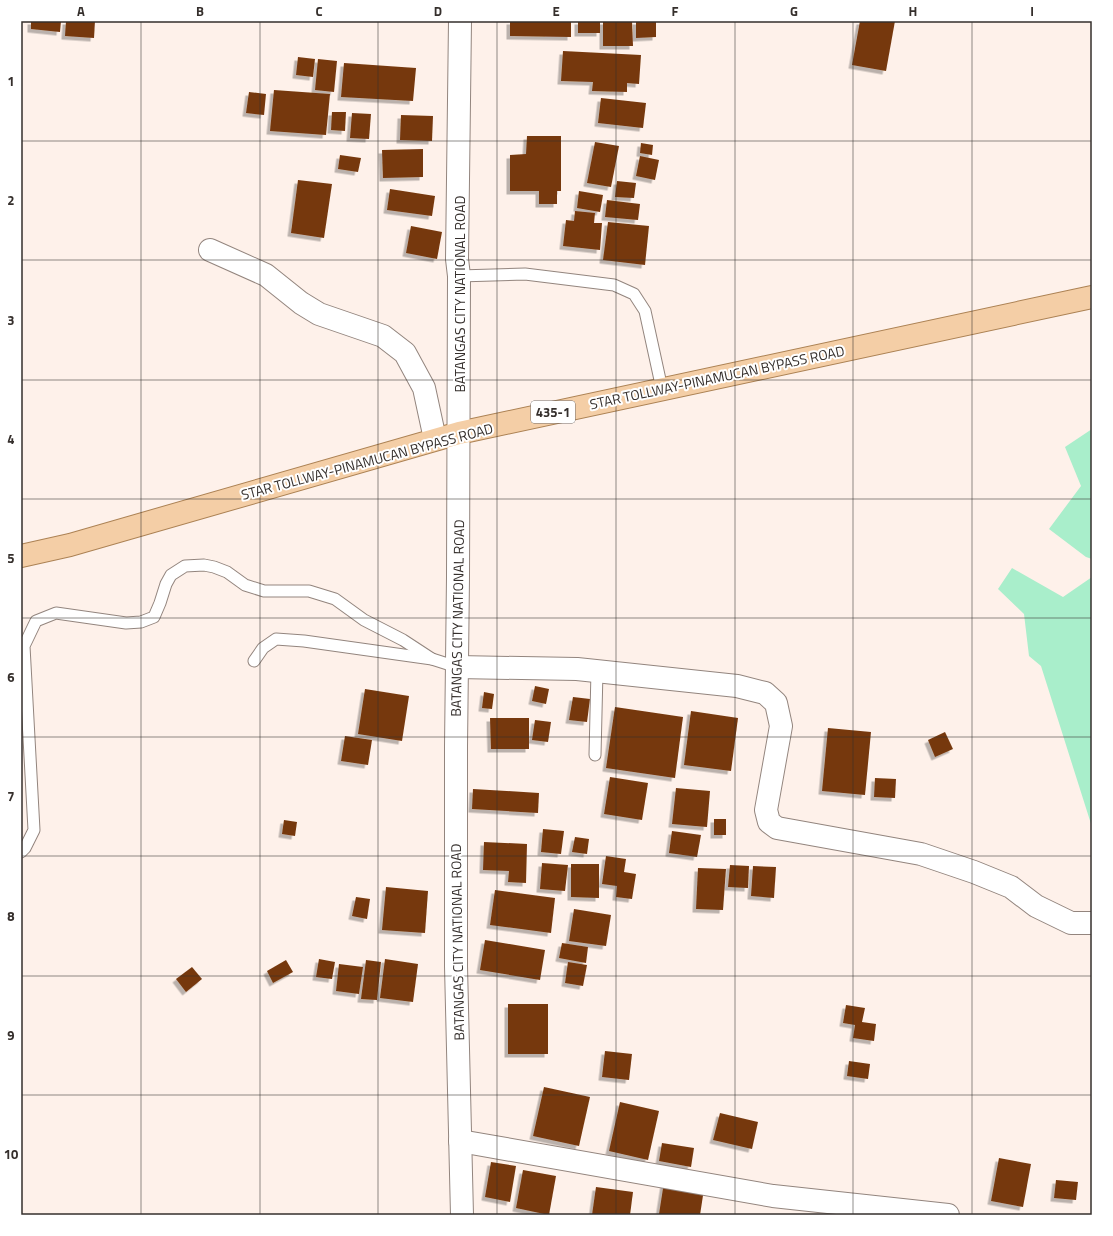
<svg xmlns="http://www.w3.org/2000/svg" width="1113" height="1236" font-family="'Titillium Web',sans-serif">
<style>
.green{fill:#a9eecb}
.building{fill:#76380c;filter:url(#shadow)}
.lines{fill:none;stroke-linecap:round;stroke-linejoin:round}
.service-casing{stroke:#93857e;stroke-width:13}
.minor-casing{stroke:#93857e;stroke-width:24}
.tertiary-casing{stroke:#93857e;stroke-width:24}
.primary-casing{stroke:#ac8254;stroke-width:24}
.service{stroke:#fff;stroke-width:11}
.minor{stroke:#fff;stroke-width:22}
.tertiary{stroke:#fff;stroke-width:22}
.primary{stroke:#f4cea6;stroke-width:22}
.grid{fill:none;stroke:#352f2c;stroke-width:1;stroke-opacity:0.55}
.labels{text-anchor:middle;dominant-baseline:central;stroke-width:4;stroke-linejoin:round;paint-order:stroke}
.shield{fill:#fff;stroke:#726d6b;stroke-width:1}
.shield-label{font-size:13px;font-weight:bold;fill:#352f2c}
.street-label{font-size:14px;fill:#352f2c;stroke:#fff}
.neatline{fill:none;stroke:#352f2c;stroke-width:1.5}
.grid-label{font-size:13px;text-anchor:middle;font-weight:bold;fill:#352f2c}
</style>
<defs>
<filter id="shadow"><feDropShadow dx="-3.5" dy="3.5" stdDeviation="0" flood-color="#0004"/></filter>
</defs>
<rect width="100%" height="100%" fill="#fef1ea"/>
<g class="green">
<path d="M 1092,429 L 1092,559 L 1086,557 L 1049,529 L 1081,486 L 1065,447 Z"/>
<path d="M 1012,568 L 1063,597 L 1092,577 L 1092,827 L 1041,666 L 1029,656 L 1024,614 L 998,589 Z"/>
</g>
<g class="building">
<path d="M 31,21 L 61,21 L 60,32 L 31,29 Z"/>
<path d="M 66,21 L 95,21 L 94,38 L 65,36 Z"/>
<path d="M 510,21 L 571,21 L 571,37 L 510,36 Z"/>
<rect x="578" y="21" width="22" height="12"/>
<path d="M 603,21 L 632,21 L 633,46 L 603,46 Z"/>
<path d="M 636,21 L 656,21 L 656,37 L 636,38 Z"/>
<path d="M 860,21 L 895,21 L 886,71 L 852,65 Z"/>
<path d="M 563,51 L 641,55 L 639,84 L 627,83 L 627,92 L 592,91 L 593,82 L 561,81 Z"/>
<path d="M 298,57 L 315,59 L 313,77 L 296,75 Z"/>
<path d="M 318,59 L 337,61 L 334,92 L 315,90 Z"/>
<path d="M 344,63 L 416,68 L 413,101 L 341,97 Z"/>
<path d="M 274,90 L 330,94 L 326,135 L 270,131 Z"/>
<path d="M 249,92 L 266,94 L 264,115 L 246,113 Z"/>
<path d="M 601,98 L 646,103 L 643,128 L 598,123 Z"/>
<path d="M 332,112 L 346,112 L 345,131 L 331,130 Z"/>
<path d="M 352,113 L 371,114 L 369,139 L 350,138 Z"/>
<path d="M 401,115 L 433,116 L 432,141 L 400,140 Z"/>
<path d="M 527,136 L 561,136 L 561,191 L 557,191 L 557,204 L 539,204 L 539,191 L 510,191 L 510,155 L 526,154 Z"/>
<path d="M 595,142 L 619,146 L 611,187 L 587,183 Z"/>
<path d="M 641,143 L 653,145 L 652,155 L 640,153 Z"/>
<path d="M 423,149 L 423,177 L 383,178 L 382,150 Z"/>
<path d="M 340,155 L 361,158 L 358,172 L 338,169 Z"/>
<path d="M 640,156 L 659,160 L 655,180 L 636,176 Z"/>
<path d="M 298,180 L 332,184 L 324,238 L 291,233 Z"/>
<path d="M 617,181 L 636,183 L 634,198 L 615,197 Z"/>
<path d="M 390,189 L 435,196 L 432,216 L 387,210 Z"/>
<path d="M 579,191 L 603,195 L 600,212 L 577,208 Z"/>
<path d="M 607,200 L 640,204 L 638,220 L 605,217 Z"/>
<path d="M 575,211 L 595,213 L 594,223 L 602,223 L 600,250 L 563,246 L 566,220 L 574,221 Z"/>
<path d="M 608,222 L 649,226 L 645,265 L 603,260 Z"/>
<path d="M 411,226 L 442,232 L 437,259 L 406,253 Z"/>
<path d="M 535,686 L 549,689 L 546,704 L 532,701 Z"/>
<path d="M 365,689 L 409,696 L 402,741 L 358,734 Z"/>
<path d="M 484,692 L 494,694 L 492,709 L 482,708 Z"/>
<path d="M 573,697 L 590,699 L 587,722 L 569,720 Z"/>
<path d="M 615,707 L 683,717 L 675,778 L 606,768 Z"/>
<path d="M 691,711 L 738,718 L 731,771 L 684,765 Z"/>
<path d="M 490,718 L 529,718 L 529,749 L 491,749 Z"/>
<path d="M 535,720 L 551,722 L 548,742 L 532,740 Z"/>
<path d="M 828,728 L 871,732 L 865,795 L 822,791 Z"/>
<path d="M 945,732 L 953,749 L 935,757 L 928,740 Z"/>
<path d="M 345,736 L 372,740 L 368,765 L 341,761 Z"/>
<path d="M 610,777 L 648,783 L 642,820 L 604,814 Z"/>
<path d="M 875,778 L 896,779 L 895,798 L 874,797 Z"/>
<path d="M 676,788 L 710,791 L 707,827 L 672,824 Z"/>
<path d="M 473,789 L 539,793 L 538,813 L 472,809 Z"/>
<rect x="714" y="819" width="12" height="16"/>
<path d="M 284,820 L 297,822 L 295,836 L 282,834 Z"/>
<path d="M 543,829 L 564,831 L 561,854 L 541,852 Z"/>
<path d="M 672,831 L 701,835 L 697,857 L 669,853 Z"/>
<path d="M 575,837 L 589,839 L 587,854 L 572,852 Z"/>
<path d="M 484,842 L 527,844 L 526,883 L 508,882 L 509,871 L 483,870 Z"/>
<path d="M 606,856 L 626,859 L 624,872 L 636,874 L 632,899 L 616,897 L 617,886 L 602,884 Z"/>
<path d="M 542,863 L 568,865 L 565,891 L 540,889 Z"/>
<path d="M 571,864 L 599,864 L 599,898 L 571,897 Z"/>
<path d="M 730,865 L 749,866 L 748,888 L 728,887 Z"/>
<path d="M 753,866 L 776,867 L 774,898 L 751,896 Z"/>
<path d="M 698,868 L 726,869 L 723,910 L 696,909 Z"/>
<path d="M 386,887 L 428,891 L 425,933 L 382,930 Z"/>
<path d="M 495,890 L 555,898 L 551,933 L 490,925 Z"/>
<path d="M 356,897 L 370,899 L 367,919 L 352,916 Z"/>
<path d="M 574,909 L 611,915 L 606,946 L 569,941 Z"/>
<path d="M 485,940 L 545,950 L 540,980 L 480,970 Z"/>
<path d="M 562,943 L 588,947 L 586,963 L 559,958 Z"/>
<path d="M 319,959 L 335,962 L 332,979 L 316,977 Z"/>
<path d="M 385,959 L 418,964 L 413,1002 L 380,998 Z"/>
<path d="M 286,960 L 293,972 L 273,983 L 267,971 Z"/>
<path d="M 366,960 L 381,962 L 377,1000 L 361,999 Z"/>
<path d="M 568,962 L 587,965 L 583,986 L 565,983 Z"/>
<path d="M 339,964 L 363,967 L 359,994 L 336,991 Z"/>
<path d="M 192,967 L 202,979 L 186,992 L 176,979 Z"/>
<rect x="508" y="1004" width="40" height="50"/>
<path d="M 846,1005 L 865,1008 L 862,1022 L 876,1024 L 874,1041 L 853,1038 L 855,1025 L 843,1023 Z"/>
<path d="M 605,1051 L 632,1054 L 629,1080 L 602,1077 Z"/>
<path d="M 849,1061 L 870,1064 L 868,1079 L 847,1076 Z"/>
<path d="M 544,1087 L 590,1097 L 579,1146 L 533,1136 Z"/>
<path d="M 620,1102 L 659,1111 L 648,1160 L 609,1151 Z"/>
<path d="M 720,1113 L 758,1122 L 752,1149 L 713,1140 Z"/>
<path d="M 662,1143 L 694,1148 L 691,1167 L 659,1161 Z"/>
<path d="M 999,1158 L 1031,1164 L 1023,1207 L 991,1201 Z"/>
<path d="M 491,1162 L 516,1166 L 510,1202 L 485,1197 Z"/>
<path d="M 523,1170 L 556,1176 L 549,1215 L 516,1208 Z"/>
<path d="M 1056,1180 L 1078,1182 L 1076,1200 L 1054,1198 Z"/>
<path d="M 664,1182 L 704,1189 L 700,1215 L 659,1214 Z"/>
<path d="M 596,1187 L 633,1192 L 630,1215 L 592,1215 Z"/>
</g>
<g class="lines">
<defs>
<g id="service">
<path d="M 459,276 L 525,274 L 614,285 L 634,294 L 645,311 L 662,389"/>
<path d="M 254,661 L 263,648 L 276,639 L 304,641 L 432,659 L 457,667"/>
<path d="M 595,755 L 597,671"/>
<path d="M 21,852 L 25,848 L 34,830 L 24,646 L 36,621 L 56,613 L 126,623 L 141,622 L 154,617 L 160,603 L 166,584 L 171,575 L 185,566 L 204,565 L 214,567 L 227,572 L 245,585 L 264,591 L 309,591 L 335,599 L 364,620 L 403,640 L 432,659"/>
</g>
<g id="minor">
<path d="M 210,250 L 266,275 L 301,303 L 319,314 L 383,336 L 405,353 L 424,388 L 435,439"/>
<path d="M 457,667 L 577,669 L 737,686 L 765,693 L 776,703 L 781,726 L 766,810 L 769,822 L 777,828 L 921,854 L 974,872 L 1011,887 L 1036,906 L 1071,923 L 1092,923"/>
<path d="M 460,1141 L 773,1196 L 948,1215"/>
</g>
<path id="tertiary" d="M 460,21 L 457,259 L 459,276 L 458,577 L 456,746 L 456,966 L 462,1215"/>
<path id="primary" d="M 21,556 L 70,545 L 459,433 L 1092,297"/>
</defs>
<use href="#service" class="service-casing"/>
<use href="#minor" class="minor-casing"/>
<use href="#tertiary" class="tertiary-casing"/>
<use href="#primary" class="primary-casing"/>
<use href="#service" class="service"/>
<use href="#minor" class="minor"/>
<use href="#tertiary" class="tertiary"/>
<use href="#primary" class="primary"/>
</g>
<path class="grid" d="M 141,21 L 141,1215M 260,21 L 260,1215M 378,21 L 378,1215M 497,21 L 497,1215M 616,21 L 616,1215M 735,21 L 735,1215M 853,21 L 853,1215M 972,21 L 972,1215M 21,141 L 1092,141M 21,260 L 1092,260M 21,380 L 1092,380M 21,499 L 1092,499M 21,618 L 1092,618M 21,737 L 1092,737M 21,856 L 1092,856M 21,976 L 1092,976M 21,1095 L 1092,1095"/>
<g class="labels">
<rect class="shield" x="531" y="401" width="44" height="22" rx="3"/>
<g class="shield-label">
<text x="553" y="412">435-1</text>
</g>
<g class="street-label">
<text transform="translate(459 294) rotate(-90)">BATANGAS CITY NATIONAL ROAD</text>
<text transform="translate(717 377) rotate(-12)">STAR TOLLWAY-PINAMUCAN BYPASS ROAD</text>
<text transform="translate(367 461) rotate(-15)">STAR TOLLWAY-PINAMUCAN BYPASS ROAD</text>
<text transform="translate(457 618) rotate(-89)">BATANGAS CITY NATIONAL ROAD</text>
<text transform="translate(457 942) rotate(-91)">BATANGAS CITY NATIONAL ROAD</text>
</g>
</g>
<rect width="1113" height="1236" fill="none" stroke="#ffffff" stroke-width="44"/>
<rect x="22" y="22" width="1069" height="1192" class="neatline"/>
<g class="grid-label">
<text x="81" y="16">A</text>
<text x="200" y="16">B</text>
<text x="319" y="16">C</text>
<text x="438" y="16">D</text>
<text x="556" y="16">E</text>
<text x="675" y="16">F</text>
<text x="794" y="16">G</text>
<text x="913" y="16">H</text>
<text x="1032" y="16">I</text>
<text x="11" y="86">1</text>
<text x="11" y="205">2</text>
<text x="11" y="325">3</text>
<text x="11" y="444">4</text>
<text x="11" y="563">5</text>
<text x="11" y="682">6</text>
<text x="11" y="801">7</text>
<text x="11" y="921">8</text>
<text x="11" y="1040">9</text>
<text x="11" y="1159">10</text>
</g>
</svg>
